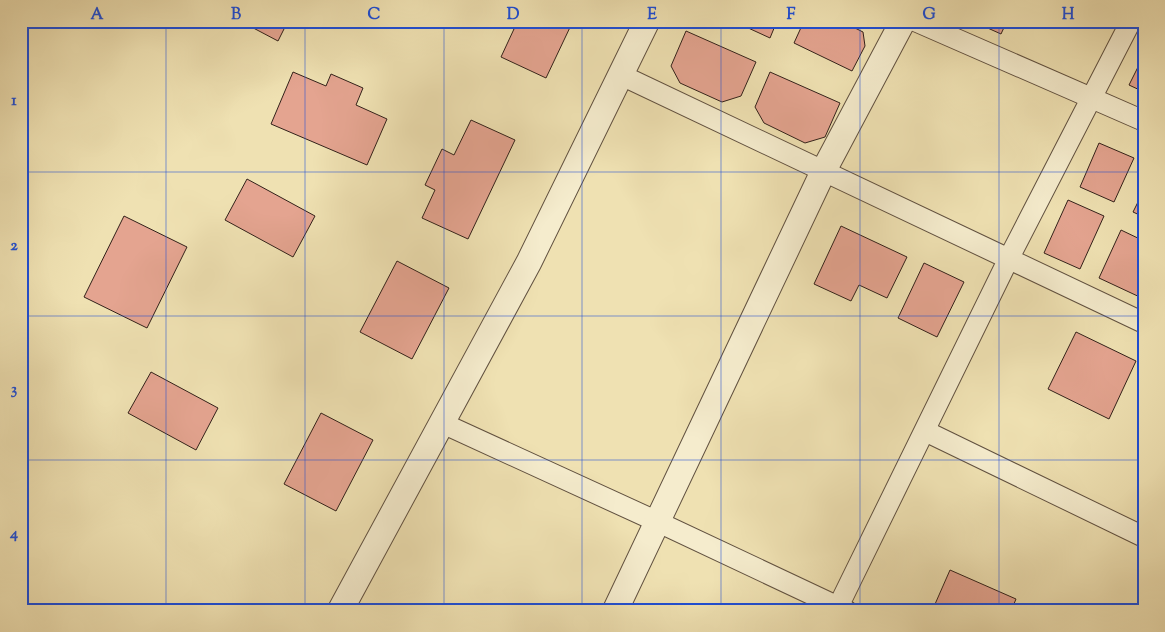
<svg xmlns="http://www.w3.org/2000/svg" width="1165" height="632" font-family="'Sorts Mill Goudy',serif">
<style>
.building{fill:#e4a490;stroke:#32211a}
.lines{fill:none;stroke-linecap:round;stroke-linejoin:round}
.minor-casing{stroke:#615140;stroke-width:22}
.tertiary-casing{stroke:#615140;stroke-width:27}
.minor{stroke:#f5eccd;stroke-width:20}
.tertiary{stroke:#f5eccd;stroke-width:25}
.grid{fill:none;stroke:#1d4ed8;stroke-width:1;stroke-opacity:0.55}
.neatline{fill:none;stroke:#1d4ed8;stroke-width:2}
.grid-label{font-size:16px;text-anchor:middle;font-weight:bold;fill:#1d4ed8}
</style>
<rect width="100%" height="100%" fill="#efe1b2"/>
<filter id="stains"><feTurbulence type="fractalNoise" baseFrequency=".004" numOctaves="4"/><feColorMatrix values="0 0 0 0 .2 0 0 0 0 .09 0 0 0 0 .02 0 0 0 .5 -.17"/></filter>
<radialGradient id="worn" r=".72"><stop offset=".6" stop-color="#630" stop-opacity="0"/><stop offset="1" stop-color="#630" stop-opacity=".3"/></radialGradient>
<g class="building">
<path d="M 240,21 L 288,21 L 278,41 Z"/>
<path d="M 505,21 L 573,21 L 546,78 L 501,57 L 514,29 L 503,24 Z"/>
<path d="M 733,21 L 777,21 L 770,38 Z"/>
<path d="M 804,21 L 841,21 L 863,32 L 865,46 L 852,71 L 794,43 Z"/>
<path d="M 972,21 L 1007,21 L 1001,34 Z"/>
<path d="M 686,31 L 756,62 L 741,96 L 722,102 L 680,83 L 671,66 Z"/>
<path d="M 1144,55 L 1144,92 L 1129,85 Z"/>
<path d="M 293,72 L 326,86 L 331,74 L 363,88 L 356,105 L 387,119 L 367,165 L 271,124 Z"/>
<path d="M 770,72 L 840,103 L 825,137 L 805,143 L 764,123 L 755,107 Z"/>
<path d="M 471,120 L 515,140 L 468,239 L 422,218 L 435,190 L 425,185 L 442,149 L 454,155 Z"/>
<path d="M 1099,143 L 1134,158 L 1114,202 L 1080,187 Z"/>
<path d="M 247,179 L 315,216 L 293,257 L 225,220 Z"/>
<path d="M 1144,190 L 1144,217 L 1133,212 Z"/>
<path d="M 1068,200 L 1104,216 L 1080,269 L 1044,253 Z"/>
<path d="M 124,216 L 187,247 L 147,328 L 84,297 Z"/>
<path d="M 841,226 L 907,257 L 887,298 L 859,285 L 851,301 L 814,284 Z"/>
<path d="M 1121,230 L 1144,241 L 1144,299 L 1099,278 Z"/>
<path d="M 397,261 L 449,288 L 412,359 L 360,332 Z"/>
<path d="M 924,263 L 964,282 L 937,337 L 898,318 Z"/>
<path d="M 1076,332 L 1136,361 L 1109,419 L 1048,389 Z"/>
<path d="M 151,372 L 218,408 L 196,450 L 128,413 Z"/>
<path d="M 321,413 L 373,440 L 336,511 L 284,484 Z"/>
<path d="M 950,570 L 1016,599 L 1011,611 L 932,611 Z"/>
</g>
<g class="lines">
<defs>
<g id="minor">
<path d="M 915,21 L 1144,121"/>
<path d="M 621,75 L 1144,323"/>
<path d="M 442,423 L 658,522 L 847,611"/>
<path d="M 925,431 L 1144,537"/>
<path d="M 836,611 L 1009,258 L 1131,21"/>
</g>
<g id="tertiary">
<path d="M 340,611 L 529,262 L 647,21"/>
<path d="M 615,611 L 824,170 L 903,21"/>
</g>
</defs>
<use href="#minor" class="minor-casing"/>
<use href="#tertiary" class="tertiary-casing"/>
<use href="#minor" class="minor"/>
<use href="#tertiary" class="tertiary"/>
</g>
<path class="grid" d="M 166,21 L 166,611M 305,21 L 305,611M 444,21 L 444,611M 582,21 L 582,611M 721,21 L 721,611M 860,21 L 860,611M 999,21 L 999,611M 21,172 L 1144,172M 21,316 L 1144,316M 21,460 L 1144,460"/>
<rect width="1165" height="632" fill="none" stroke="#efe1b2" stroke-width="55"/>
<rect x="28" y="28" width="1110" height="576" class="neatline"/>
<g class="grid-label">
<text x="97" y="19">A</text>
<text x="236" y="19">B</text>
<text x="374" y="19">C</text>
<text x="513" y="19">D</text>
<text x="652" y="19">E</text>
<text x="791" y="19">F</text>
<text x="929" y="19">G</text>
<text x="1068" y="19">H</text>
<text x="14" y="105">1</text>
<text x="14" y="250">2</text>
<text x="14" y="394">3</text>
<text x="14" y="538">4</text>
</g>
<rect width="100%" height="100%" filter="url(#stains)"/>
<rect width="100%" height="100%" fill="url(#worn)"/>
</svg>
